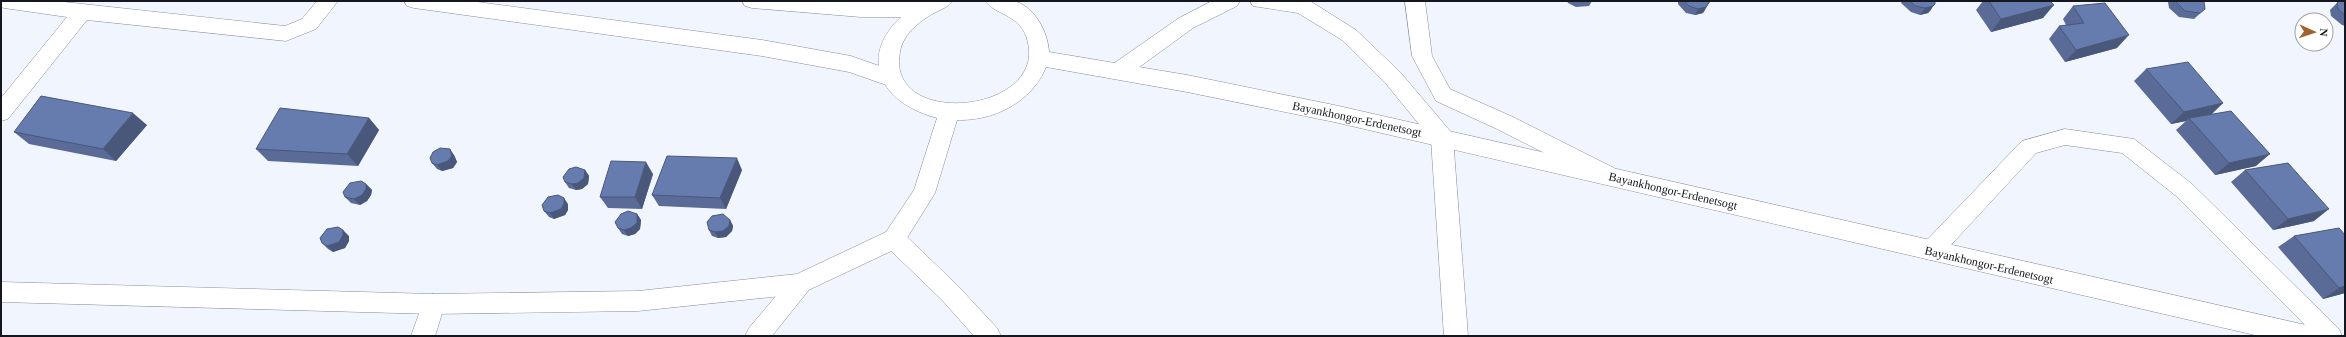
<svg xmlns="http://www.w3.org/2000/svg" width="2346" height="337" font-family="'Times New Roman',serif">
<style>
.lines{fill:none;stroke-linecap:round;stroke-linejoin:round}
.service-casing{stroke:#828ba0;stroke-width:1}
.minor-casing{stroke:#828ba0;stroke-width:1}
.tertiary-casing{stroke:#828ba0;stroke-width:1}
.secondary-casing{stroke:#828ba0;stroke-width:1}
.service{fill:#fff;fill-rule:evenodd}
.minor{fill:#fff;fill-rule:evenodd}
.tertiary{fill:#fff;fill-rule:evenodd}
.secondary{fill:#fff;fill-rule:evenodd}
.wall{fill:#596b96}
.shaded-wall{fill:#48577a}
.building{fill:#677cae;stroke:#48577a}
.labels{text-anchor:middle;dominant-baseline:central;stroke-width:3;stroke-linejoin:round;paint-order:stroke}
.street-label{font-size:12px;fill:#14171f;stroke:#fff}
</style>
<rect width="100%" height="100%" fill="#f1f5fe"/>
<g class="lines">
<defs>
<g id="service">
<path d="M 1,1 L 55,1 L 285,26 L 302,19 L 317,1 L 338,1 L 316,29 L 286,41 L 87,20 L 8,119 L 1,121 L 1,98 L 67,17 L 4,8 L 1,7 Z"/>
<path d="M 2065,129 L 2134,139 L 2192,184 L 2339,329 L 2342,336 L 2316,336 L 2176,196 L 2122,153 L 2065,145 L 2036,153 L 1939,258 L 1931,260 L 1923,258 L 1920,251 L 1923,244 L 2022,141 Z"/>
</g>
<g id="minor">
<path d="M 1212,1 L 1240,1 L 1237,6 L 1193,28 L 1127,76 L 1120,78 L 1113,76 L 1110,70 L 1113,64 L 1179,18 Z"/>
<path d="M 1250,1 L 1310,1 L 1356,30 L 1401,73 L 1450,131 L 1453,137 L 1468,336 L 1444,336 L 1431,139 L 1387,85 L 1342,40 L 1298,13 L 1253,6 Z"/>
<path d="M 1405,1 L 1425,1 L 1432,56 L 1450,89 L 1513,117 L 1614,168 L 1617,174 L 1614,180 L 1606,183 L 1598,180 L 1497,129 L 1436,101 L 1412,56 Z"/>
<path d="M 894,229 L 902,232 L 958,286 L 997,328 L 1001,336 L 974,336 L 942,300 L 886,246 L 883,239 L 886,232 Z"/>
<path d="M 800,274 L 808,277 L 812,284 L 808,291 L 772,336 L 745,336 L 749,328 L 792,277 Z"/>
<path d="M 433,294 L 441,297 L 445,304 L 435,336 L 411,336 L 425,297 Z"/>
</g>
<path id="tertiary" d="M 923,1 L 952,1 C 948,7 944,8 938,11 C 922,19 903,33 900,52 C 885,131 1054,113 1026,36 C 1018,14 993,14 986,1 C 995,1 1009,0 1017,2 C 1036,9 1048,33 1049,52 L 1187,75 L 1334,105 L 2306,325 L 2314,328 L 2318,336 L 2259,336 L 1334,122 L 1187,92 L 1046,67 C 1032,102 994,121 957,120 L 935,193 L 902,246 L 800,294 L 638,311 L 433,314 L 1,302 L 1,282 L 433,294 L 638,291 L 797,274 L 886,232 L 914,190 L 937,118 C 864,98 859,38 923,1 Z"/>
<g id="secondary">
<path d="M 404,1 L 470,1 L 762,40 L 851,56 L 899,73 L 902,79 L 899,85 L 892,87 L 849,72 L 762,56 L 414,8 L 407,6 Z"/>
<path d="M 742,1 L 922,1 L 929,4 L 932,9 L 929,14 L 922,17 L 861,17 L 752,8 L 745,6 Z"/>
</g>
</defs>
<use href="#service" class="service-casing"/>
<use href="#minor" class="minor-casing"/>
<use href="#tertiary" class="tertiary-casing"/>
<use href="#secondary" class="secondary-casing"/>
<use href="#service" class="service"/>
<use href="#minor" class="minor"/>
<use href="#tertiary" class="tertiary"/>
<use href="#secondary" class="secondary"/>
</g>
<g class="wall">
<path d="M 1567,1 L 1592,1 L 1589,6 L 1576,7 L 1568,3 Z"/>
<path d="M 1678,1 L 1710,1 L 1703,13 L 1695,15 L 1686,13 L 1678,4 Z"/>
<path d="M 1902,1 L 1935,1 L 1931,10 L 1928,13 L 1920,15 L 1911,12 L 1901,3 Z"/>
<path d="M 1983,1 L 2050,1 L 2043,18 L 1991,32 L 1976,10 Z"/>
<path d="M 2169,1 L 2203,1 L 2205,9 L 2194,19 L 2179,17 L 2169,8 L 2168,2 Z"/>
<path d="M 2339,1 L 2345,1 L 2345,26 L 2342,25 L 2331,16 L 2330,10 Z"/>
<path d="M 2073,6 L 2117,48 L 2065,62 L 2049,39 L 2059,26 L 2066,25 L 2063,19 Z"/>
<path d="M 2146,69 L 2223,103 L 2212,114 L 2256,166 L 2215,175 L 2176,130 L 2186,121 L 2171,124 L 2134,81 Z"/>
<path d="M 369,118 L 379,130 L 358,166 L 268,161 L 256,149 Z"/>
<path d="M 147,125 L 116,161 L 29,144 L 14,132 Z"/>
<path d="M 454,155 L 457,162 L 453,168 L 442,171 L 437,169 L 432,163 Z"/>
<path d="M 585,170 L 589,176 L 588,184 L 582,189 L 576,190 L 569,188 L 565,182 Z"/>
<path d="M 742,170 L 726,209 L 659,206 L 652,195 Z"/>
<path d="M 2245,170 L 2314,221 L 2273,230 L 2231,182 Z"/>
<path d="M 653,174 L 642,209 L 608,208 L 600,197 Z"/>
<path d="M 366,184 L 372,190 L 371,195 L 367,201 L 360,205 L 351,203 L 345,197 Z"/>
<path d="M 568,204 L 568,210 L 565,215 L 554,219 L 549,217 L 544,211 Z"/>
<path d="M 637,214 L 641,220 L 640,229 L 635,234 L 628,236 L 622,234 L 618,228 Z"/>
<path d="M 730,220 L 733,226 L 732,231 L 726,237 L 718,238 L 712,236 L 709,230 Z"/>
<path d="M 2345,235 L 2345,293 L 2323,299 L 2278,247 L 2294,236 Z"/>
<path d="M 349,236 L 349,241 L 345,248 L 333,252 L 328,249 L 322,243 Z"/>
</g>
<g class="shaded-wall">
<path d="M 1710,1 L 1703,13 L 1695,15 L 1698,9 Z"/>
<path d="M 1935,4 L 1928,13 L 1920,15 L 1925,8 Z"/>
<path d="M 2054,5 L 2043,18 L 1991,32 L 2001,19 Z"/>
<path d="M 2129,35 L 2117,48 L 2065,62 L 2076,50 Z"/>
<path d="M 2223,103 L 2210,115 L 2189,118 L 2186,121 L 2171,124 L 2184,112 Z"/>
<path d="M 133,113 L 147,125 L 116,161 L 103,149 Z"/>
<path d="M 369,118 L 379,130 L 358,166 L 347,154 Z"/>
<path d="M 450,149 L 454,155 L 457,162 L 453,168 L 442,171 L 437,165 Z"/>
<path d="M 2270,154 L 2256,166 L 2215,175 L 2229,163 Z"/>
<path d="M 737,158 L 742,170 L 726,209 L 720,198 Z"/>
<path d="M 646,162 L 653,174 L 642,209 L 635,197 Z"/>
<path d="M 585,170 L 589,176 L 588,184 L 582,189 L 576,190 L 572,184 Z"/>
<path d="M 366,184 L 372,190 L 371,195 L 367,201 L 360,205 L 354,199 Z"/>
<path d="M 564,198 L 568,204 L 568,210 L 565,215 L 554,219 L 550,213 Z"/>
<path d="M 2329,209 L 2314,221 L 2273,230 L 2288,219 Z"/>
<path d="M 637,214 L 641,220 L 640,229 L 635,234 L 628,236 L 624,230 Z"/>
<path d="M 730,220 L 733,226 L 732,231 L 726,237 L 718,238 L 715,232 Z"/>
<path d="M 343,230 L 349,236 L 349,241 L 345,248 L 333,252 L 327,246 Z"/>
<path d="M 2345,286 L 2345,293 L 2323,299 L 2339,288 Z"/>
</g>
<g class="building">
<path d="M 1684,1 L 1710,1 L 1706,7 L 1698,9 L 1689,6 Z"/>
<path d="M 1910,1 L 1935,1 L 1935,4 L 1933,6 L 1925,8 L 1915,6 Z"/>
<path d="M 1989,1 L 2050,1 L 2054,5 L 2001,19 Z"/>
<path d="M 2175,1 L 2204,1 L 2205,9 L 2200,13 L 2185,11 Z"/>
<path d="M 2339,1 L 2345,1 L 2345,15 L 2338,9 L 2337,3 Z"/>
<path d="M 2105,3 L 2129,35 L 2076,50 L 2059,26 L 2084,23 L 2073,6 Z"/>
<path d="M 2188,62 L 2223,103 L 2184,112 L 2146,69 Z"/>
<path d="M 41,96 L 133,113 L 103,149 L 14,132 Z"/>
<path d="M 280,108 L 369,118 L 347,154 L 256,149 Z"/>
<path d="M 2231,111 L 2270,154 L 2229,163 L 2189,118 Z"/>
<path d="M 440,148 L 450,149 L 452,156 L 448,161 L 437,165 L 432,163 L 430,158 L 433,152 Z"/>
<path d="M 667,156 L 737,158 L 720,198 L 652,195 Z"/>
<path d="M 611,161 L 646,162 L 635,197 L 600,197 Z"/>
<path d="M 2288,163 L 2329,209 L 2288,219 L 2245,170 Z"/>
<path d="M 576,167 L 585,170 L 584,178 L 578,183 L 572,184 L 565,182 L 563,177 L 569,169 Z"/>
<path d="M 361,181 L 366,184 L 366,189 L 362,195 L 354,199 L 345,197 L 343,192 L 350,183 Z"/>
<path d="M 558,195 L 564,198 L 564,204 L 561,209 L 550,213 L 544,211 L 542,205 L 548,197 Z"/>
<path d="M 628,211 L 637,214 L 637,223 L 631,228 L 624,230 L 618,228 L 615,222 L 621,214 Z"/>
<path d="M 723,214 L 730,220 L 729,226 L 723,231 L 715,232 L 709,230 L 707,222 L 712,216 Z"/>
<path d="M 338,227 L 343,230 L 343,235 L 339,242 L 327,246 L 322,243 L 320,238 L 327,229 Z"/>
<path d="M 2339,228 L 2345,235 L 2345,286 L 2339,288 L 2294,236 Z"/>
</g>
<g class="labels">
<g class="street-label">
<text transform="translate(1357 119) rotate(12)">Bayankhongor-Erdenetsogt</text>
<text transform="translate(1673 191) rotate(13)">Bayankhongor-Erdenetsogt</text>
<text transform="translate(1989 265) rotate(13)">Bayankhongor-Erdenetsogt</text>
</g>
</g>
<rect width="2346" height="337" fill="none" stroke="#14171f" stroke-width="4"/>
<g transform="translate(2314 32) rotate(93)"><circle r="19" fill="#ffffff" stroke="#a1a2a5"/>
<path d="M0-3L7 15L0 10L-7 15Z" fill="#a2622b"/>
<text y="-6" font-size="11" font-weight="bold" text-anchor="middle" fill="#14171f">N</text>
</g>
</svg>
